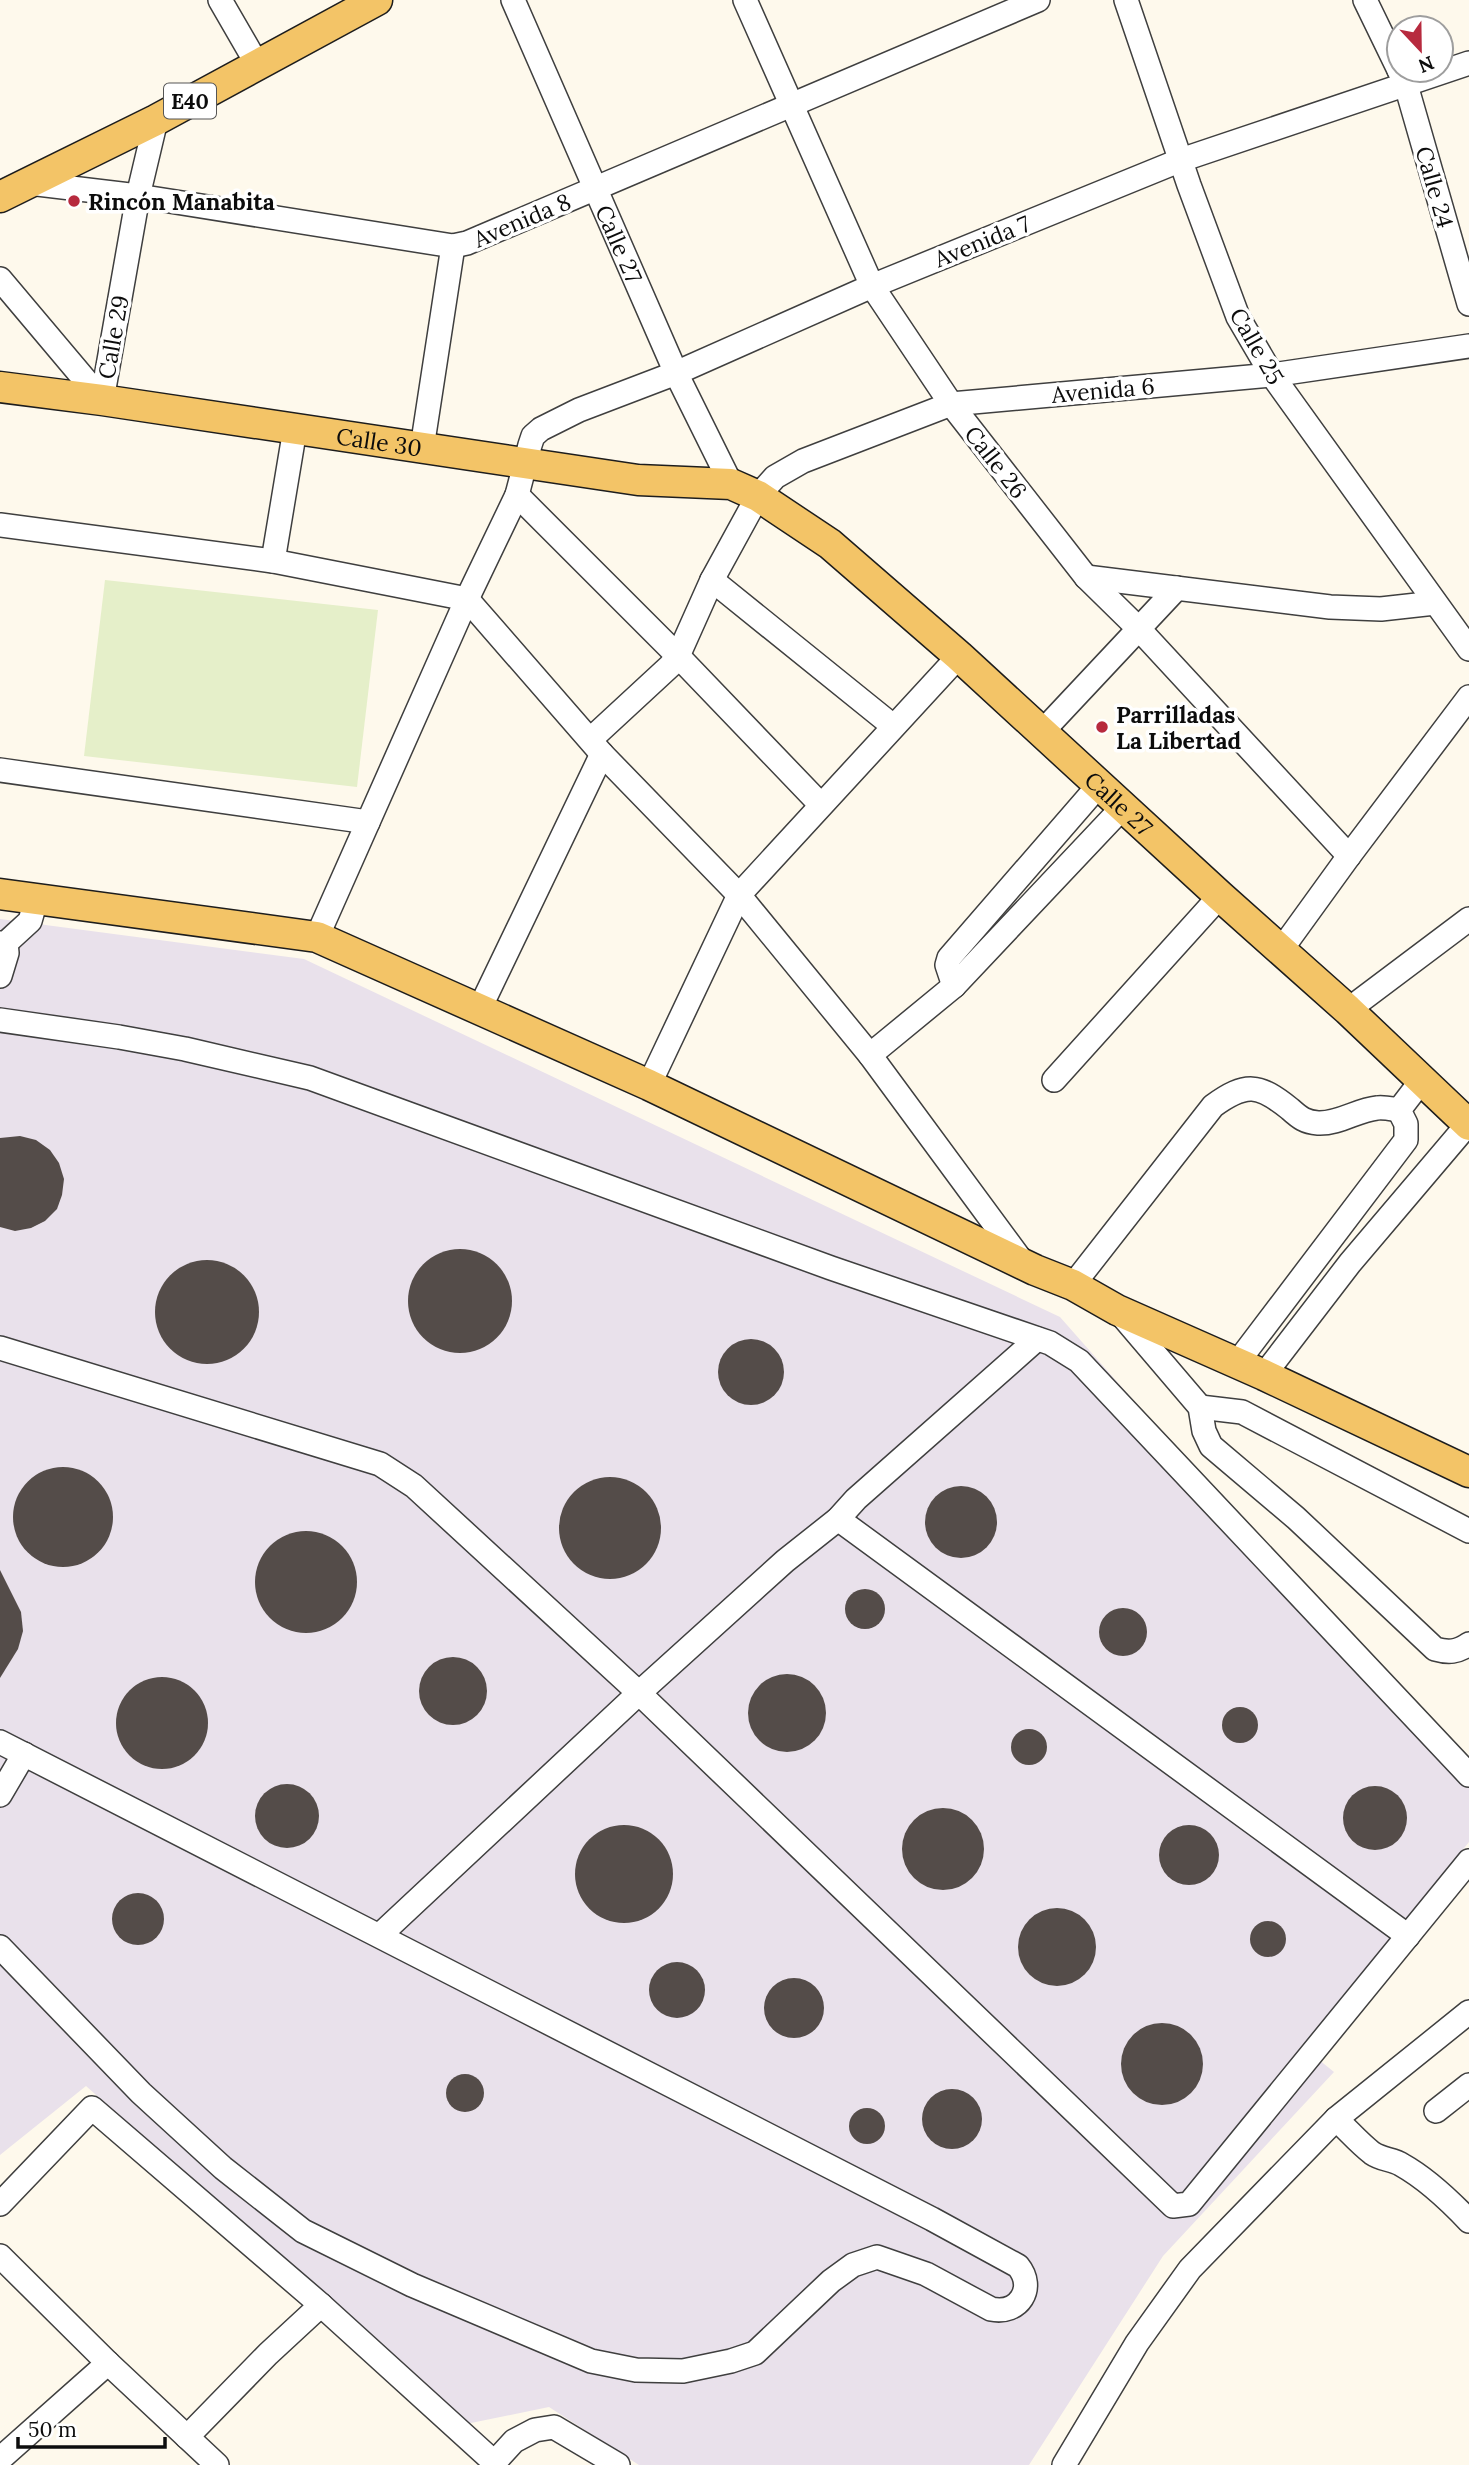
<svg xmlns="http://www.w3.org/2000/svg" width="1469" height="2465" font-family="Lora,serif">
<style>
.industrial{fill:#e9e1eb}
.pitch{fill:#e5efc9}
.building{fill:#544c49}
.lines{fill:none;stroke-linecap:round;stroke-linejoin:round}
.minor-casing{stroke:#3f3f3f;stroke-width:26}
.major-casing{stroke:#1d1d1d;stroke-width:33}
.minor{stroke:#fff;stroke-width:23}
.major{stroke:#f3c467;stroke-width:30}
.poi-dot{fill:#b72a3e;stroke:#fff;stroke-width:2.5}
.labels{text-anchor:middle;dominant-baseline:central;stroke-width:7;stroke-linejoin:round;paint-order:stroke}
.shield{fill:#fff;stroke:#555;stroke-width:2}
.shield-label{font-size:21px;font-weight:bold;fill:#0c0c0c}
.street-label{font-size:23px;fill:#0c0c0c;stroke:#fff}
.poi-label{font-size:23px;font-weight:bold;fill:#0c0c0c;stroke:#fff;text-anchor:start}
</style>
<rect width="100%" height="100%" fill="#fef9ec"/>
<path class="industrial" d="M 0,919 L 304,959 L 1060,1317 L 1469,1781 L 1469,1842 L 1303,2047 L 1334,2072 L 1163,2256 L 1029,2465 L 639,2465 L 549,2407 L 466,2424 L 86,2086 L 0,2155 Z"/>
<path class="pitch" d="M 105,580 L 378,610 L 357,787 L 84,756 Z"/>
<g class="building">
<path d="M 20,1136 L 36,1140 L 50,1150 L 59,1163 L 64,1179 L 62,1195 L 57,1209 L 45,1221 L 31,1228 L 15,1231 L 0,1227 L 0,1138 Z"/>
<circle cx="460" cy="1301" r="52"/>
<circle cx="207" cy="1312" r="52"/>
<circle cx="751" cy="1372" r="33"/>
<circle cx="63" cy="1517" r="50"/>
<circle cx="610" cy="1528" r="51"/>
<circle cx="961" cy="1522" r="36"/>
<circle cx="306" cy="1582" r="51"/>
<path d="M 0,1570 L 21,1612 L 23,1631 L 18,1649 L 0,1678 Z"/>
<circle cx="865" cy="1609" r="20"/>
<circle cx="1123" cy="1632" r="24"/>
<circle cx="453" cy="1691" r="34"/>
<circle cx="787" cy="1713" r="39"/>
<circle cx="162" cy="1723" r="46"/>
<circle cx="1240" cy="1725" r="18"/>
<circle cx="1029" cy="1747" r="18"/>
<circle cx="287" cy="1816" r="32"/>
<circle cx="1375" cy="1818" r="32"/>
<circle cx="943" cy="1849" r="41"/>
<circle cx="1189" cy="1855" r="30"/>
<circle cx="624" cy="1874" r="49"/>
<circle cx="138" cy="1919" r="26"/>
<circle cx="1057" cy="1947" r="39"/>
<circle cx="1268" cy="1939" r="18"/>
<circle cx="677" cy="1990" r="28"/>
<circle cx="794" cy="2008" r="30"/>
<circle cx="1162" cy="2064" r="41"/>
<circle cx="465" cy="2093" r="19"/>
<circle cx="952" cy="2119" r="30"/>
<circle cx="867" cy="2126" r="18"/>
</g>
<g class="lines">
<defs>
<g id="minor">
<path d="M 220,0 L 257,64"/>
<path id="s1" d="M 513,0 L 676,373 L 731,484"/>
<path d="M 745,0 L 872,286 L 951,404 L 1086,577 L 1139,629 L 1349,856"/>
<path d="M 1126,0 L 1189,185 L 1238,317 L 1272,375 L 1469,649"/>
<path d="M 1365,0 L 1399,70"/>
<path d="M 1399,70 L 1406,85 L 1469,304"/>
<path d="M 29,183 L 138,196 L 453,246 L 467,243 L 1038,0"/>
<path d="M 0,279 L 102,400"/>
<path d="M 102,400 L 138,196 L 156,120"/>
<path d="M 422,448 L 453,246"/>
<path d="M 517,495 L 678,656 L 820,804"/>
<path d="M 0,525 L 273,561 L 467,599 L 602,754 L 739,895 L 870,1055 L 1024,1264"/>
<path d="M 273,561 L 295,429"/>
<path d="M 1086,577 L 1330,607 L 1381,609 L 1435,603"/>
<path d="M 712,580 L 893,726"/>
<path d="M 1041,733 L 1177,588"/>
<path d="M 591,739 L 670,666 L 678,656 L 712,580 L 758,496 L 775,477 L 803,461 L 951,404 L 1272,375 L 1469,346"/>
<path d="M 0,770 L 368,822"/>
<path d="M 317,937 L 467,599 L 517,495 L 530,445 L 533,436 L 541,429 L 579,410 L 676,373 L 872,286 L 1181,160 L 1469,63"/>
<path d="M 0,943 L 6,943 L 30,921 L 36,900"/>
<path d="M 1281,950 L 1349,856 L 1469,697"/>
<path d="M 0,976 L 7,953 L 6,943"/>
<path d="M 954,986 L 947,965 L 949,958 L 1099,785"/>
<path d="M 480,1008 L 602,754"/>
<path d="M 1348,1010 L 1469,919"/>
<path d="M 0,1020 L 119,1037 L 185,1049 L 310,1078 L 831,1268 L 1050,1343 L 1079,1361 L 1469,1775"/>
<path d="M 870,1055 L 954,986 L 1123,807"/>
<path d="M 1054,1080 L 1220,896"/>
<path d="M 649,1085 L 739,895 L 959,656"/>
<path d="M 1073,1285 L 1213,1106 C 1246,1082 1259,1084 1290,1109 C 1300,1118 1305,1122 1318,1123 C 1339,1124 1357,1110 1377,1108 C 1384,1107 1392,1109 1399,1110"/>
<path d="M 1119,1312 L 1200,1407 L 1204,1431 L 1211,1446 L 1296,1518 L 1435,1649 C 1449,1653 1457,1652 1469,1644"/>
<path d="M 0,1348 L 380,1464 L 414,1486 L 639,1693 L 1173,2206 L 1189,2204 L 1469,1861"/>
<path d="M 1237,1363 L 1406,1140 L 1406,1124 L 1399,1110 L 1422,1080"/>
<path d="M 1264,1375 L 1350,1263 L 1468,1124"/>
<path d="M 1200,1407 L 1242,1412 L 1469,1531"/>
<path d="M 838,1519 L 1408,1936"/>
<path d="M 0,1742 L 932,2219 L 1018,2266 C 1036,2288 1019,2315 991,2309 L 926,2274 L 877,2257 L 853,2265 L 831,2281 L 755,2353 L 731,2361 L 683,2371 L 636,2370 L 591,2361 L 412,2285 L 303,2231 L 223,2168 L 141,2093 L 0,1947"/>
<path d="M 0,1795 L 24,1754"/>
<path d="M 380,1935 L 639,1693 L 785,1561 L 838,1519 L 856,1499 L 1037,1339"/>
<path d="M 1436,2111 L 1469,2085"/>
<path d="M 1336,2119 C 1348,2130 1359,2143 1372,2153 C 1382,2160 1393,2159 1402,2165 C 1427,2179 1450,2201 1469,2221"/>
<path d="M 0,2204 L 92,2108 L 321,2305 L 495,2463"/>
<path d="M 0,2256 L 108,2363 L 217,2465"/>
<path d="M 187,2437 L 268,2354 L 321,2305"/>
<path d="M 0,2459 L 108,2363"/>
<path d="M 492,2465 L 514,2441 L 535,2430 L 554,2427 L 618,2465"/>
<path d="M 1064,2465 L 1137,2343 L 1190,2269 L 1336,2119 L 1469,2012"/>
</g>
<g id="major">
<path d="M 0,197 L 156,120 L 377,0"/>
<path id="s2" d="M 0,387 L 102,400 L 638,480 L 731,484 L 758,496 L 830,544 L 959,656 L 1220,896 L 1348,1010 L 1469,1125"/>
<path d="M 0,894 L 317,937 L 649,1085 L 1035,1270 L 1073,1285 L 1117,1310 L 1264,1375 L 1469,1472"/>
</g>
</defs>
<use href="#minor" class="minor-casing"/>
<use href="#major" class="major-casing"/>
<use href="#minor" class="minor"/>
<use href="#major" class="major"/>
</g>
<g class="poi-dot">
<circle cx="74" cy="201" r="7"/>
<circle cx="1102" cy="727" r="7"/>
</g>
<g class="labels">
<rect class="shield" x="164" y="83.5" width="52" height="35" rx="5"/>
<g class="shield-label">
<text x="190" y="101">E40</text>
</g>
<g class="street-label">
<text transform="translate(1435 187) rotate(74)">Calle 24</text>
<text transform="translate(522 220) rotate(-23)">Avenida 8</text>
<text transform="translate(982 241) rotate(-22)">Avenida 7</text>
<text stroke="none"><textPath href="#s1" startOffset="266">Calle 27</textPath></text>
<text transform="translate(113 337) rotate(-80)">Calle 29</text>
<text transform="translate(1257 346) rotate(60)">Calle 25</text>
<text transform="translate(1103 390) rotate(-5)">Avenida 6</text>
<text stroke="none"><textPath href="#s2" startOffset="383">Calle 30</textPath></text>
<text transform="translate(996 462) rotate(52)">Calle 26</text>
<text stroke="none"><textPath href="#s2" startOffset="1242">Calle 27</textPath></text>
</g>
<g class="poi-label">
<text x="88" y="201">Rincón Manabita</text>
<text x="1116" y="714">Parrilladas<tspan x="1116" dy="26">La Libertad</tspan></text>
</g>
</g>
<g transform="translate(1420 49) rotate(158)"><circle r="33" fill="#ffffff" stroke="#9e9e9e" stroke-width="2"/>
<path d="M0-5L12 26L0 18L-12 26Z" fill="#b72a3e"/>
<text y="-10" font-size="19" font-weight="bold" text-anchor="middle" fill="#0c0c0c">N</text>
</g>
<path d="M18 2437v10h147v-10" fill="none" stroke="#0c0c0c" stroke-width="3.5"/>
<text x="28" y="2437" font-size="21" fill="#0c0c0c" stroke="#ffffff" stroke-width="5" paint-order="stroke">50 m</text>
</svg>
